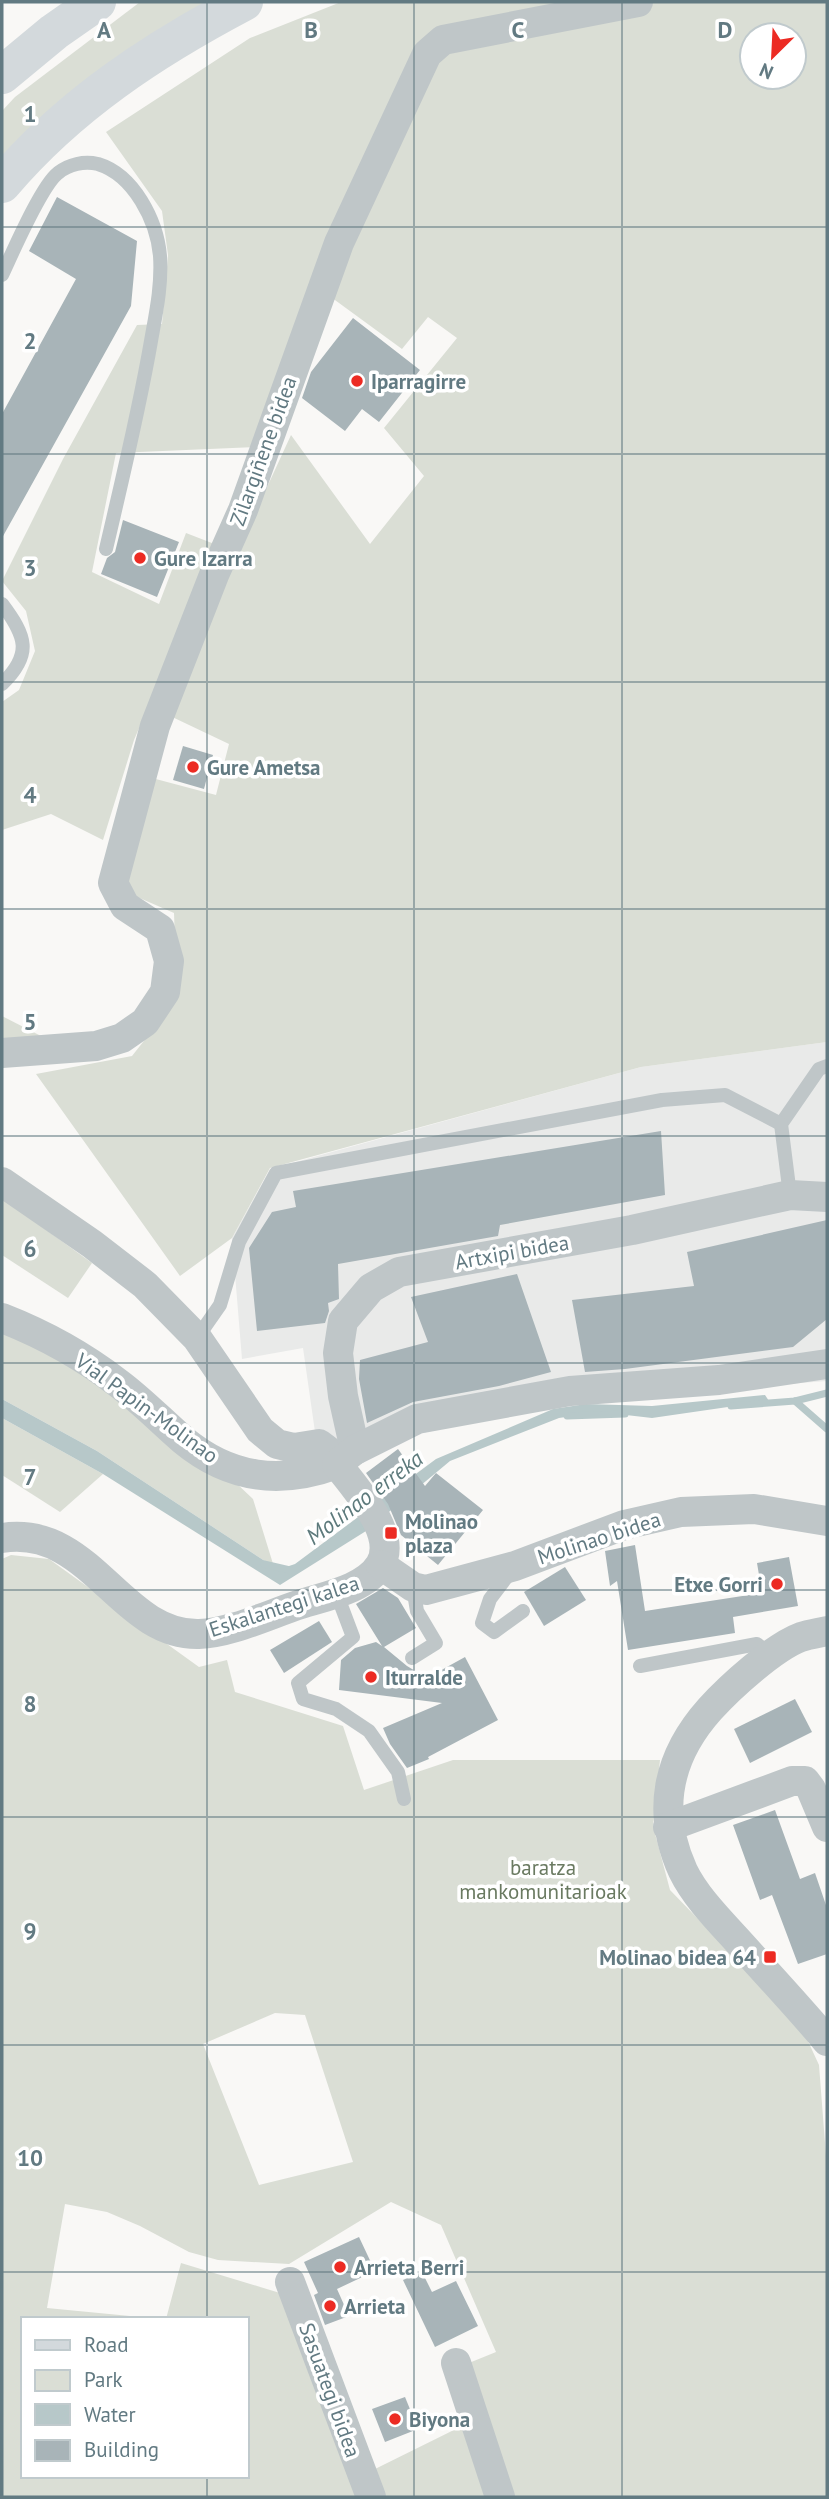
<svg xmlns="http://www.w3.org/2000/svg" width="829" height="2499" font-family="'PT Sans',sans-serif">
<style>
.built{fill:#e9eae9}
.green{fill:#daded5;fill-rule:evenodd}
.water{fill:#b7c8c9}
.lines{fill:none;stroke-linecap:round;stroke-linejoin:round}
.stream{stroke:#b7c8c9;stroke-width:7}
.building{fill:#a8b4b8}
.lane{stroke:#bfc6c8;stroke-width:14}
.street{stroke:#bfc6c8;stroke-width:30}
.primary{stroke:#d3d9dc;stroke-width:38}
.highway{stroke:#d3d9dc;stroke-width:38}
.grid{fill:none;stroke:#627a82;stroke-width:2;stroke-opacity:0.55}
.poi-dot{fill:#ec2b23;stroke:#fff;stroke-width:2.5}
.labels{text-anchor:middle;dominant-baseline:central;stroke-width:7;stroke-linejoin:round;paint-order:stroke}
.poi-label{font-size:21px;font-weight:bold;fill:#627a82;stroke:#fff;text-anchor:start}
.street-label{font-size:21px;fill:#627a82;stroke:#fff}
.park-label{font-size:21px;fill:#6a7a61;stroke:#fff}
.water-label{font-size:23px;font-style:italic;fill:#5d7a7c;stroke:#fff}
.grid-label{font-size:23px;text-anchor:middle;font-weight:bold;fill:#627a82;stroke:#fff;stroke-width:7;stroke-linejoin:round;paint-order:stroke}
</style>
<rect width="100%" height="100%" fill="#f9f8f6"/>
<path class="built" d="M 827,1042 L 827,1381 L 569,1401 L 399,1438 L 316,1439 L 303,1348 L 242,1359 L 232,1238 L 270,1169 L 641,1067 Z"/>
<g class="green">
<path d="M 140,2 L 206,2 L 2,156 L 2,111 L 15,97 Z"/>
<path d="M 341,2 L 827,2 L 827,1042 L 641,1067 L 270,1168 L 232,1238 L 180,1276 L 36,1074 L 132,1056 L 177,999 L 174,913 L 135,896 L 125,878 L 152,778 L 216,795 L 229,744 L 168,715 L 205,622 L 291,435 L 370,544 L 424,476 L 384,428 L 457,338 L 428,317 L 402,349 L 313,284 L 257,447 L 116,453 L 92,572 L 159,604 L 186,533 L 217,545 L 134,740 L 103,840 L 51,814 L 2,830 L 2,702 L 19,690 L 35,651 L 26,611 L 2,581 L 63,459 L 137,325 L 162,324 L 168,255 L 162,211 L 106,132 L 250,38 ZM 752,35 L 794,35 L 794,77 L 752,77 Z"/>
<path d="M 2,1016 L 41,1036 L 2,1042 Z"/>
<path d="M 2,1198 L 92,1263 L 68,1298 L 2,1255 Z"/>
<path d="M 2,1303 L 48,1326 L 142,1394 L 253,1499 L 274,1567 L 97,1451 L 2,1399 Z"/>
<path d="M 2,1418 L 103,1474 L 60,1512 L 2,1475 Z"/>
<path d="M 11,1555 L 49,1559 L 199,1667 L 227,1660 L 235,1692 L 343,1726 L 364,1790 L 453,1760 L 660,1760 L 653,1826 L 670,1890 L 762,1985 L 807,2039 L 819,2065 L 827,2169 L 827,2497 L 383,2497 L 373,2470 L 468,2423 L 464,2365 L 496,2352 L 441,2225 L 391,2202 L 289,2264 L 218,2260 L 189,2252 L 140,2226 L 107,2212 L 65,2204 L 47,2308 L 161,2319 L 23,2319 L 23,2476 L 247,2476 L 247,2319 L 166,2319 L 181,2263 L 280,2293 L 359,2497 L 2,2497 L 2,1559 ZM 275,2013 L 305,2015 L 353,2162 L 259,2185 L 203,2044 Z"/>
</g>
<path class="water" d="M 765,1395 L 769,1401 L 652,1418 L 600,1412 L 559,1418 L 450,1461 L 366,1531 L 280,1585 L 103,1474 L 2,1418 L 2,1399 L 97,1451 L 274,1567 L 280,1569 L 295,1564 L 436,1459 L 553,1409 L 586,1404 L 652,1406 Z"/>
<g class="lines">
<g class="stream">
<path d="M 795,1401 L 827,1429"/>
<path d="M 731,1406 L 795,1401 L 827,1393"/>
<path d="M 567,1416 L 625,1414"/>
<path d="M 264,1564 L 290,1570"/>
</g>
</g>
<g class="building">
<path d="M 57,197 L 137,241 L 131,306 L 2,538 L 2,414 L 76,279 L 29,251 Z"/>
<path d="M 353,318 L 420,370 L 379,422 L 362,409 L 345,431 L 302,398 L 311,372 Z"/>
<path d="M 123,520 L 179,542 L 157,597 L 101,574 L 107,558 L 115,552 Z"/>
<path d="M 183,746 L 213,755 L 204,789 L 173,780 Z"/>
<path d="M 661,1131 L 665,1195 L 500,1225 L 498,1236 L 338,1264 L 339,1299 L 328,1303 L 329,1311 L 325,1323 L 257,1331 L 249,1248 L 272,1212 L 296,1207 L 293,1191 Z"/>
<path d="M 827,1220 L 827,1319 L 793,1347 L 625,1369 L 585,1372 L 572,1300 L 694,1286 L 687,1252 Z"/>
<path d="M 517,1274 L 551,1372 L 499,1386 L 413,1402 L 367,1423 L 359,1379 L 360,1360 L 428,1342 L 411,1297 Z"/>
<path d="M 398,1449 L 425,1486 L 436,1473 L 483,1510 L 438,1565 L 401,1535 L 388,1504 L 366,1473 Z"/>
<path d="M 635,1545 L 645,1611 L 762,1593 L 757,1563 L 789,1557 L 798,1606 L 733,1617 L 735,1633 L 628,1650 L 617,1581 L 610,1586 L 605,1551 Z"/>
<path d="M 565,1567 L 586,1600 L 544,1626 L 524,1592 Z"/>
<path d="M 383,1588 L 398,1598 L 416,1628 L 384,1647 L 407,1666 L 427,1678 L 465,1657 L 498,1720 L 428,1757 L 429,1759 L 407,1768 L 390,1744 L 383,1728 L 442,1703 L 339,1690 L 341,1660 L 355,1648 L 376,1642 L 382,1646 L 356,1604 Z"/>
<path d="M 319,1621 L 332,1642 L 284,1673 L 270,1650 Z"/>
<path d="M 795,1699 L 812,1732 L 750,1763 L 734,1729 Z"/>
<path d="M 775,1810 L 800,1879 L 815,1873 L 827,1908 L 827,1954 L 798,1964 L 772,1895 L 760,1900 L 733,1825 Z"/>
<path d="M 359,2237 L 375,2271 L 337,2289 L 349,2316 L 325,2325 L 314,2295 L 318,2293 L 304,2262 Z"/>
<path d="M 422,2272 L 432,2292 L 456,2281 L 478,2326 L 435,2347 L 403,2280 Z"/>
<path d="M 405,2397 L 418,2429 L 385,2442 L 372,2409 Z"/>
</g>
<g class="lines">
<g class="lane">
<path d="M 2,275 C 12,254 41,186 58,173 C 69,164 84,161 98,164 C 134,175 157,221 160,256 C 162,285 156,313 151,341 C 139,411 122,480 106,549"/>
<path d="M 2,604 C 26,636 33,654 2,684"/>
<path d="M 790,1195 L 781,1124 L 819,1069 L 827,1066"/>
<path d="M 197,1338 L 220,1305 L 239,1242 L 276,1173 L 662,1100 L 725,1095 L 781,1124"/>
<path d="M 512,1570 L 490,1599 L 482,1623 L 494,1632 L 523,1611"/>
<path d="M 336,1592 L 353,1637 L 298,1683 L 303,1699 L 336,1709 L 369,1731 L 398,1772 L 404,1799"/>
<path d="M 412,1658 L 436,1643 L 417,1611 L 413,1587"/>
<path d="M 640,1666 L 757,1644 L 771,1656"/>
</g>
<g class="street">
<path d="M 2,1053 L 96,1046 L 122,1038 L 145,1022 L 165,992 L 169,961 L 160,929 L 125,906 L 113,883 L 155,726 L 214,575 L 243,510 L 339,243 L 427,54 L 443,40 L 638,2"/>
<path d="M 2,1182 L 92,1244 L 145,1285 L 197,1338 L 260,1430 L 277,1444 L 294,1448 L 319,1444 L 331,1453 L 337,1464 C 281,1485 230,1479 183,1440 C 161,1421 141,1400 118,1383 C 83,1356 43,1334 2,1318"/>
<path d="M 355,1450 L 343,1396 L 338,1353 L 343,1321 L 371,1288 L 399,1272 L 632,1230 L 790,1195 L 827,1197"/>
<path d="M 2,1538 C 91,1524 120,1636 199,1634 C 231,1633 270,1614 301,1604 C 326,1596 365,1589 380,1565 C 399,1534 355,1489 337,1464 L 355,1450 L 417,1419 L 570,1391 L 719,1380 L 827,1364"/>
<path d="M 381,1565 L 413,1587 L 426,1590 L 515,1566 L 624,1525 L 681,1512 L 754,1509 L 827,1521"/>
<path d="M 827,1631 C 819,1633 810,1634 801,1637 C 774,1647 730,1687 710,1709 C 667,1757 656,1812 683,1871 C 697,1900 725,1926 746,1950 C 773,1980 801,2010 827,2041"/>
<path d="M 668,1827 L 792,1781 L 805,1781 L 811,1789 L 827,1827"/>
<path d="M 290,2282 L 371,2497"/>
<path d="M 456,2363 L 500,2497"/>
</g>
<path class="primary" d="M 2,75 L 54,32 L 97,2"/>
<path class="highway" d="M 2,184 C 69,105 153,50 244,2"/>
</g>
<path class="grid" d="M 207,2 L 207,2319M 414,2 L 414,2497M 622,2 L 622,2497M 2,227 L 827,227M 2,454 L 827,454M 2,682 L 827,682M 2,909 L 827,909M 2,1136 L 827,1136M 2,1363 L 827,1363M 2,1590 L 827,1590M 2,1817 L 827,1817M 2,2045 L 827,2045M 2,2272 L 827,2272M 207,2476 L 207,2497"/>
<g class="poi-dot">
<circle cx="357" cy="381" r="7"/>
<circle cx="140" cy="558" r="7"/>
<circle cx="193" cy="767" r="7"/>
<rect x="384" y="1526" width="14" height="14" rx="3.5"/>
<circle cx="777" cy="1584" r="7"/>
<circle cx="371" cy="1677" r="7"/>
<rect x="763" y="1950" width="14" height="14" rx="3.5"/>
<circle cx="340" cy="2267" r="7"/>
<circle cx="330" cy="2306" r="7"/>
<circle cx="395" cy="2419" r="7"/>
</g>
<g class="labels">
<g class="poi-label">
<text x="371" y="381">Iparragirre</text>
<text x="154" y="558">Gure Izarra</text>
<text x="207" y="767">Gure Ametsa</text>
<text x="405" y="1521">Molinao<tspan x="405" dy="24">plaza</tspan></text>
<text x="763" y="1584" text-anchor="end">Etxe Gorri</text>
<text x="385" y="1677">Iturralde</text>
<text x="756" y="1957" text-anchor="end">Molinao bidea 64</text>
<text x="354" y="2267">Arrieta Berri</text>
<text x="344" y="2306">Arrieta</text>
<text x="409" y="2419">Biyona</text>
</g>
<g class="street-label">
<text transform="translate(263 451) rotate(-70)">Zilargiñene bidea</text>
<text transform="translate(512 1252) rotate(-10)">Artxipi bidea</text>
<text transform="translate(147 1408) rotate(36)">Vial Papin-Molinao</text>
<text transform="translate(599 1538) rotate(-18)">Molinao bidea</text>
<text transform="translate(284 1606) rotate(-18)">Eskalantegi kalea</text>
<text transform="translate(330 2390) rotate(70)">Sasuategi bidea</text>
</g>
<g class="park-label">
<text x="543" y="1867">baratza<tspan x="543" dy="24">mankomunitarioak</tspan></text>
</g>
<g class="water-label">
<text transform="translate(364 1497) rotate(-37)">Molinao erreka</text>
</g>
</g>
<g class="grid-label">
<text x="104" y="38">A</text>
<text x="311" y="38">B</text>
<text x="518" y="38">C</text>
<text x="725" y="38">D</text>
<text x="30" y="122">1</text>
<text x="30" y="349">2</text>
<text x="30" y="576">3</text>
<text x="30" y="803">4</text>
<text x="30" y="1030">5</text>
<text x="30" y="1257">6</text>
<text x="30" y="1485">7</text>
<text x="30" y="1712">8</text>
<text x="30" y="1939">9</text>
<text x="30" y="2166">10</text>
</g>
<rect width="829" height="2499" fill="none" stroke="#627a82" stroke-width="7"/>
<rect x="21" y="2317" width="228" height="161" fill="#ffffff" stroke="#c0cacd" stroke-width="2"/>
<rect x="35" y="2340" width="35" height="10" fill="#d3d9dc" stroke="#c0cacd" stroke-width="2"/>
<text x="84" y="2352" font-size="21" fill="#627a82">Road</text>
<rect x="35" y="2370" width="35" height="21" fill="#daded5" stroke="#c0cacd" stroke-width="2"/>
<text x="84" y="2387" font-size="21" fill="#627a82">Park</text>
<rect x="35" y="2404" width="35" height="21" fill="#b7c8c9" stroke="#c0cacd" stroke-width="2"/>
<text x="84" y="2422" font-size="21" fill="#627a82">Water</text>
<rect x="35" y="2440" width="35" height="21" fill="#a8b4b8" stroke="#c0cacd" stroke-width="2"/>
<text x="84" y="2457" font-size="21" fill="#627a82">Building</text>
<g transform="translate(773 56) rotate(204)"><circle r="33" fill="#ffffff" stroke="#c0cacd" stroke-width="2"/>
<path d="M0-5L12 26L0 18L-12 26Z" fill="#ec2b23"/>
<text y="-10" font-size="19" font-weight="bold" text-anchor="middle" fill="#627a82">N</text>
</g>
</svg>
